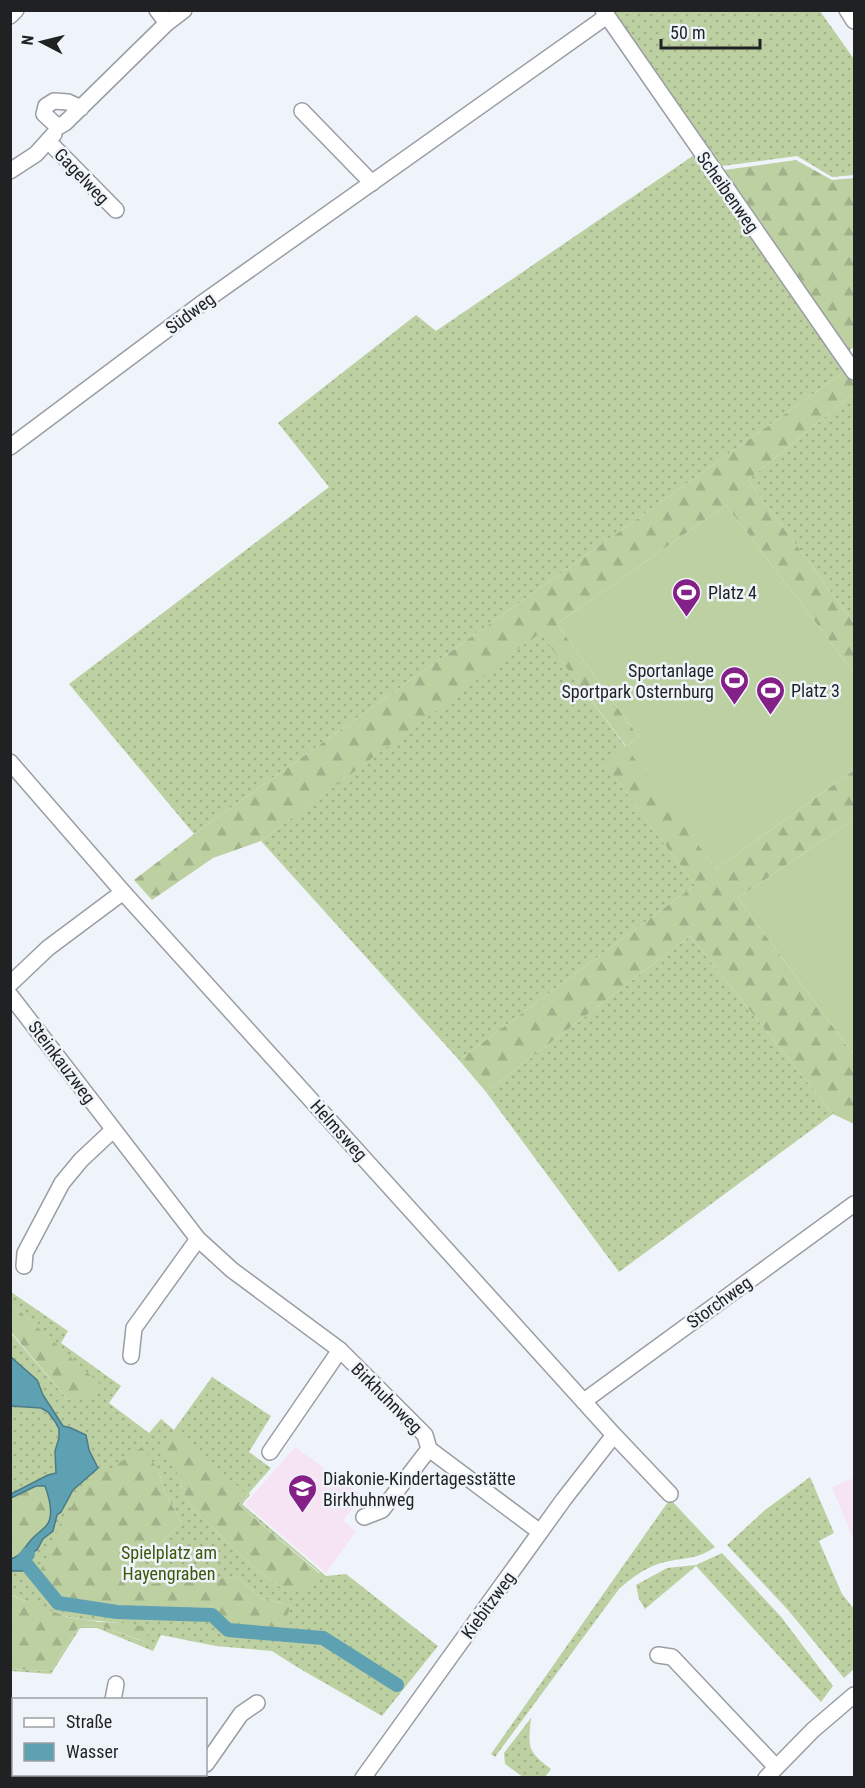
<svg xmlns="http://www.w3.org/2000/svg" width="865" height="1788" font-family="'Roboto Condensed',sans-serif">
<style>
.education{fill:#f6e3f4}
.grass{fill:url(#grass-dots);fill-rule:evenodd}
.forest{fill:url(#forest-firs)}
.garden{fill:#bcd0a2}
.water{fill:#5da1b2;stroke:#4a7b87;stroke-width:1.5}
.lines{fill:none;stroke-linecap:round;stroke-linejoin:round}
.canal{stroke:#5da1b2;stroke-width:14}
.minor-casing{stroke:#9a9ea4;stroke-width:18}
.minor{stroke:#fff;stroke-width:15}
.labels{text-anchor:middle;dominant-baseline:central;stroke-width:5;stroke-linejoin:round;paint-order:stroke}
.street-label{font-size:18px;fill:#1f2123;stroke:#eff4fa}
.poi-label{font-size:18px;fill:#1f2123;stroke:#eff4fa;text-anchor:start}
.park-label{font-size:18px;fill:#3e5708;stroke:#eff4fa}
</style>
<defs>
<pattern id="grass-dots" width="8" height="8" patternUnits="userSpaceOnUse" patternTransform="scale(1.5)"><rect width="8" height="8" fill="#bcd0a2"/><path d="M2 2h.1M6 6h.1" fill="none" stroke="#a1b28b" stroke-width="1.8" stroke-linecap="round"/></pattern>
<pattern id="forest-firs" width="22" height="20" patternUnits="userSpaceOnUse" patternTransform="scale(1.5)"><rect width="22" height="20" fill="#bcd0a2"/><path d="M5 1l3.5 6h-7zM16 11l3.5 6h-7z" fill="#a1b28b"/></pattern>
</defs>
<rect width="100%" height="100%" fill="#eff4fa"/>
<g class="education">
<path d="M 295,1447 L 362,1495 L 343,1521 L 356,1531 L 326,1573 L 245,1504 Z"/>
<path d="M 854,1478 L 854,1541 L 832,1487 Z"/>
</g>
<g class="grass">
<path d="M 607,11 L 820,11 L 854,59 L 854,175 L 832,177 L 797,156 L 715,167 Z"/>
<path d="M 697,153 L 848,369 L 194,834 L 69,684 L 329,487 L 278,423 L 416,315 L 436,331 Z"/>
<path d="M 854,393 L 854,623 L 748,480 Z"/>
<path d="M 540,632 L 626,747 L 605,764 L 695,885 L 459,1060 L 261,841 Z"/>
<path d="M 690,936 L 833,1114 L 619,1272 L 486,1092 Z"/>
<path d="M 11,1292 L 68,1331 L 61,1343 L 121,1386 L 109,1403 L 149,1433 L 161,1419 L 174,1430 L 212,1377 L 271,1416 L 249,1452 L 271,1468 L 249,1493 L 250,1495 L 242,1504 L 326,1576 L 346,1574 L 438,1646 L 382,1716 L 297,1667 L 272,1651 L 216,1646 L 161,1635 L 153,1651 L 97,1628 L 80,1628 L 51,1674 L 11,1671 L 11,1669 L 50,1671 L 79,1626 L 98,1625 L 144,1642 L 149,1629 C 123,1620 95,1623 69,1617 C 49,1613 29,1602 11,1595 L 11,1571 L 28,1571 L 31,1553 L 37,1550 L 43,1539 L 53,1531 L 57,1515 L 61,1512 L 73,1490 L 98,1468 L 89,1450 L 86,1435 L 71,1428 L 63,1426 L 43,1395 L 37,1380 L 11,1357 L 10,1332 L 68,1400 L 100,1385 L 11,1303 ZM 159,1471 L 164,1491 L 182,1523 L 124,1575 L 125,1587 L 237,1577 L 261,1598 L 291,1606 L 280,1630 L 230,1627 L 213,1610 L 107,1607 ZM 181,1479 L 248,1495 L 239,1505 L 320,1573 L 287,1592 L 252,1566 L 192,1508 L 182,1491 Z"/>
<path d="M 11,1406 L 41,1408 L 48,1412 L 56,1423 L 59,1429 L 59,1438 L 55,1452 L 56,1473 L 48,1475 L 11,1494 Z"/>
<path d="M 810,1477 L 834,1533 L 819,1541 L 842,1594 L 854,1609 L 854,1669 L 844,1678 L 788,1610 L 727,1545 L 765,1510 Z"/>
<path d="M 670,1499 L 715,1547 C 696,1560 686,1557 665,1562 C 647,1566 633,1577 619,1589 L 495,1757 L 491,1754 Z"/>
<path d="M 722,1553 L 782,1618 L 833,1686 L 821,1702 L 696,1566 L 645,1609 L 639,1599 L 636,1585 L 667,1568 L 696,1565 Z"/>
<path d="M 531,1718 C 528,1747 527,1751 551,1769 L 545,1777 L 523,1777 L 505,1764 L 504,1753 Z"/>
</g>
<g class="forest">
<path d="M 796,160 L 832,180 L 854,178 L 854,347 L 847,352 L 717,171 Z"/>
<path d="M 848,369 L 854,380 L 854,393 L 748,480 L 854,623 L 854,673 L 726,505 L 557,624 L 639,737 L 627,746 L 716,869 L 854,770 L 854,819 L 738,898 L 854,1055 L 854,1124 L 833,1114 L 690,936 L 486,1092 L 459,1060 L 695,885 L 604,763 L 626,746 L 540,633 L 261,841 L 213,858 L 152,900 L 134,880 L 194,834 Z"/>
<path d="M 10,1303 L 11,1303 L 101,1385 L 84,1399 L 68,1400 L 11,1332 Z"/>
<path d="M 174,1431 L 248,1495 L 239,1505 L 320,1574 L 307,1589 L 287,1592 L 252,1566 L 192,1508 L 182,1491 L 181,1479 L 160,1448 Z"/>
<path d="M 142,1447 L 159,1471 L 164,1491 L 182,1523 L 124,1575 L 125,1586 L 237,1577 L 261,1598 L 291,1606 L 281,1630 L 230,1627 L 213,1610 L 107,1607 L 61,1599 L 40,1572 L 63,1517 L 90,1483 Z"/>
<path d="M 36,1486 L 45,1486 C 49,1498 55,1517 45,1528 C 40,1534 33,1538 28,1544 C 22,1552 20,1557 11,1559 L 10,1498 Z"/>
<path d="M 10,1595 L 67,1617 L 99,1622 L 127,1623 L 149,1628 L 145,1642 L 98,1625 L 79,1626 L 50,1671 L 11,1669 Z"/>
</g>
<g class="garden">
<path d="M 726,505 L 854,673 L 854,770 L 716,869 L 626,747 L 639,737 L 557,624 Z"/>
<path d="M 854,819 L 854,1055 L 738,898 Z"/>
</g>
<path class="water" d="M 11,1357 L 37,1380 L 43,1395 L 63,1426 L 71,1428 L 86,1435 L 89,1450 L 98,1468 L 73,1490 L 61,1512 L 57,1515 L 53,1531 L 43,1539 L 37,1550 L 31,1553 L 28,1571 L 11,1571 L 11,1559 C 21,1556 24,1548 31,1540 C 35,1535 40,1532 45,1527 C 55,1518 49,1497 45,1486 L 36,1486 L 11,1498 L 11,1494 L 48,1475 L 56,1473 L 55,1451 L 59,1438 L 59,1429 L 56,1423 L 48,1412 L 41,1408 L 11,1406 Z"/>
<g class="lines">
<path class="canal" d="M 28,1554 L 23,1560 L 58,1603 L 117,1612 L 212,1615 L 228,1630 L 323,1638 L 397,1685"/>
<defs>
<g id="minor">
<path d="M 157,10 L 167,23"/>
<path d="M 603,10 L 854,372"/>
<path d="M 847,10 L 854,21"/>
<path d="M 10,16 L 16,10"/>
<path d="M 81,108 L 68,102 L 54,101 L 46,106 L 44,114 L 58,127 L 65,123 L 167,23 L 184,10"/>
<path d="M 302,111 L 372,183"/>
<path d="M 48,141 L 116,210"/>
<path d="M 10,171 L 36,154 L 54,134"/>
<path d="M 10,447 L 205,301 L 607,16"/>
<path d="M 10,762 L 123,892 L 614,1435 L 670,1494"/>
<path d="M 10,984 L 48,948 L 123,892"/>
<path d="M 10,995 L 198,1239 L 232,1270 L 340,1350"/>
<path d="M 24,1266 L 25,1253 L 62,1183 L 81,1160 L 113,1130"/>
<path d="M 131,1356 L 134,1328 L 198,1239"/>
<path d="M 584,1401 L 854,1204"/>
<path d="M 270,1452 L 340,1350 L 425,1435 L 429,1449 L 540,1532"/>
<path d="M 364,1517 L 382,1510 L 429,1449"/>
<path d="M 658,1655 L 672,1657 L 776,1767"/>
<path d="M 113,1700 L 116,1684"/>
<path d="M 10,1740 L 14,1741"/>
<path d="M 206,1764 L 241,1714 L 257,1703"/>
<path d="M 121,1774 L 132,1778"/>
<path d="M 196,1778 L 198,1774"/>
<path d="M 363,1778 L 564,1499 L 614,1435"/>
<path d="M 766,1778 L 813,1730 L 854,1695"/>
</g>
</defs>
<use href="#minor" class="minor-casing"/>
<use href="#minor" class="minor"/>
</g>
<defs>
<symbol id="stadium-pin" viewBox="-11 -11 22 30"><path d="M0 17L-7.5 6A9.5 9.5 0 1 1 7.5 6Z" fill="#852089" stroke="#eff4fa"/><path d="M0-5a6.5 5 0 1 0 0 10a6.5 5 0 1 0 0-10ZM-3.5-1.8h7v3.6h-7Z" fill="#fff"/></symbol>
<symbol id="school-pin" viewBox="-11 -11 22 30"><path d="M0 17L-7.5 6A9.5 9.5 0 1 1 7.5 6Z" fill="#852089" stroke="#eff4fa"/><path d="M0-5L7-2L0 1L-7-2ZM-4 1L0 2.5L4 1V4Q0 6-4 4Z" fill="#fff"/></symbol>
</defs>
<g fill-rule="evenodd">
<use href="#stadium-pin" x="670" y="576" width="33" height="45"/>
<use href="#stadium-pin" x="718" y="664" width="33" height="45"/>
<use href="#stadium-pin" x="754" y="674" width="33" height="45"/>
<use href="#school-pin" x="286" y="1472" width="33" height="45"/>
</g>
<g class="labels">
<g class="street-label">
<text transform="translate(82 176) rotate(46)">Gagelweg</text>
<text transform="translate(728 192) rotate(55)">Scheibenweg</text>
<text transform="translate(190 313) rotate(-37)">Südweg</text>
<text transform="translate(62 1062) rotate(53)">Steinkauzweg</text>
<text transform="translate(339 1130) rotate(48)">Helmsweg</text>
<text transform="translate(719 1302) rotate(-36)">Storchweg</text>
<text transform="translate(387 1398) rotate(45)">Birkhuhnweg</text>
<text transform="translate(488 1605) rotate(-54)">Kiebitzweg</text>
</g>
<g class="poi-label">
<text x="708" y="592">Platz 4</text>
<text x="714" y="670" text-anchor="end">Sportanlage<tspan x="714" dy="21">Sportpark Osternburg</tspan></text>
<text x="791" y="690">Platz 3</text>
<text x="323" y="1478">Diakonie-Kindertagesstätte<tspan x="323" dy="21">Birkhuhnweg</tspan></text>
</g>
<g class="park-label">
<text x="169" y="1552">Spielplatz am<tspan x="169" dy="21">Hayengraben</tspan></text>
</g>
</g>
<rect width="865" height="1788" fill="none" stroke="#1f2123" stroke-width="24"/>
<rect x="12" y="1698" width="195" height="78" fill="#eff4fa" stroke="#9ca0a4" stroke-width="1.5"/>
<rect x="24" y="1718" width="30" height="9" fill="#ffffff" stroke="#9ca0a4" stroke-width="1.5"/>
<text x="66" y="1728" font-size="18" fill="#1f2123">Straße</text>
<rect x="24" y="1743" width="30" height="18" fill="#5da1b2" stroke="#9ca0a4" stroke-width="1.5"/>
<text x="66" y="1758" font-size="18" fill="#1f2123">Wasser</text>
<g transform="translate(42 42) rotate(277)" stroke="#eff4fa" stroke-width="4.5" paint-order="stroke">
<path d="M0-4.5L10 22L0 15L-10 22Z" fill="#1f2123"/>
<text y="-9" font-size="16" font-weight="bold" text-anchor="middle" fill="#1f2123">N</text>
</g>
<path d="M661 39v9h99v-9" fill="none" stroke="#1f2123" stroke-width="3"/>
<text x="670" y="39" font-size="18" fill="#1f2123" stroke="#eff4fa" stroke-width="4.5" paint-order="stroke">50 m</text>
</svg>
